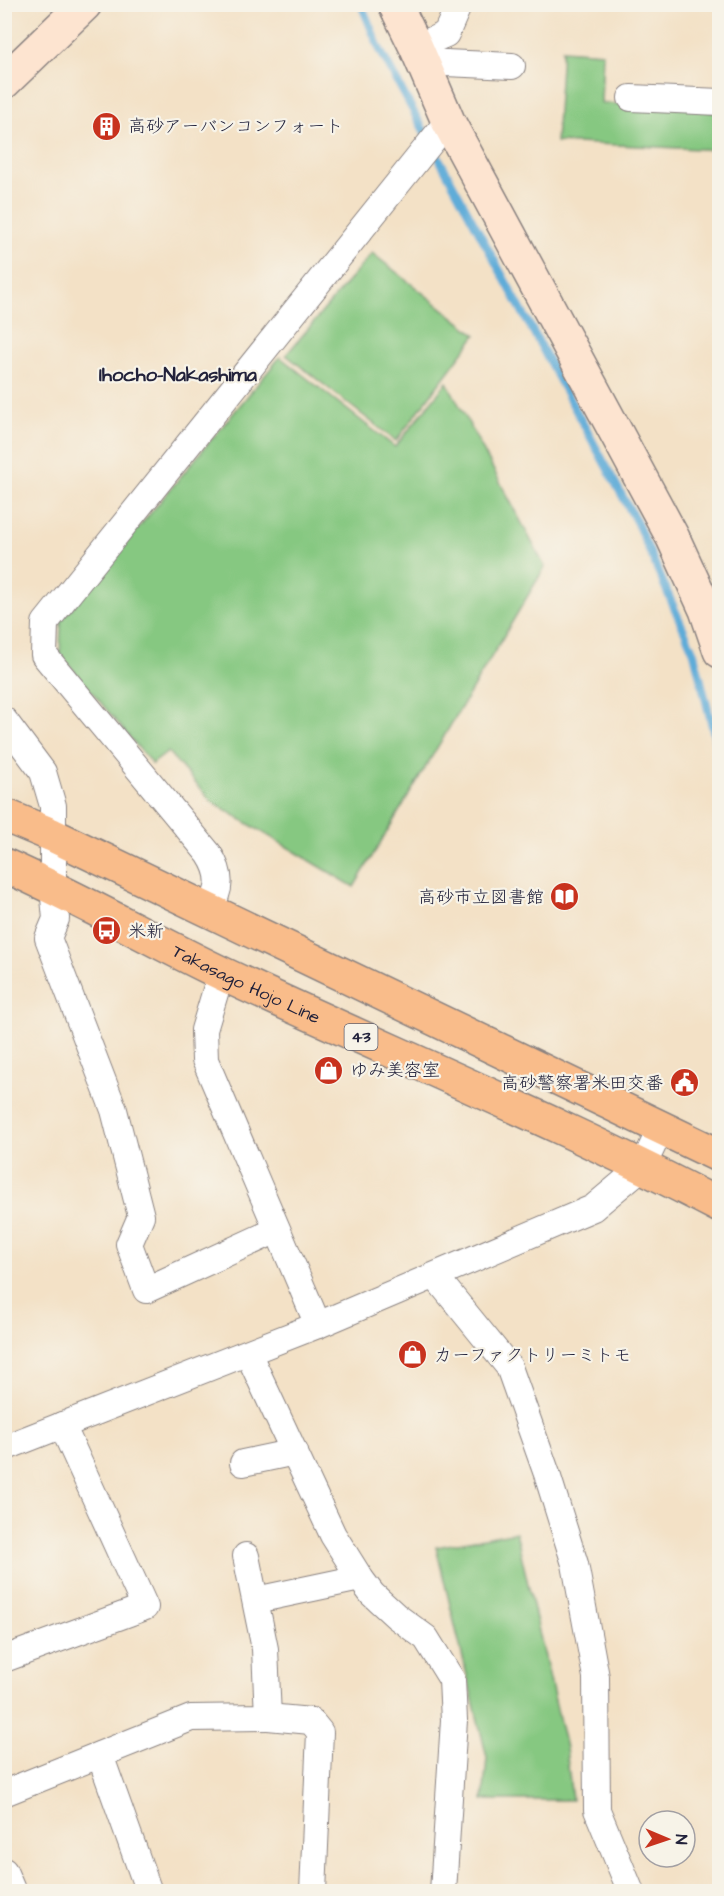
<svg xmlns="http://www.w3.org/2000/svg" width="724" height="1896" font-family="'Architects Daughter','Klee One',sans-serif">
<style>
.green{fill:#86c881;stroke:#54755e;stroke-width:1.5}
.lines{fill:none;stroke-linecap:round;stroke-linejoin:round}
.stream{stroke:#5eacd8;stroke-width:8}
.street-casing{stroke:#8a8280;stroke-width:28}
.secondary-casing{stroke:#8a8280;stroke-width:36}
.primary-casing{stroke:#8a8280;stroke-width:36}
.street{stroke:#fff;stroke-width:26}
.secondary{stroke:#fde4d0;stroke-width:33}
.primary{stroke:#f9bc8a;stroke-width:33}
.labels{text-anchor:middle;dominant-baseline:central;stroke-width:4.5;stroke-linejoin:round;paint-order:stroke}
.shield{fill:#f7f3e8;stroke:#62616f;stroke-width:1.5}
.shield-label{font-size:16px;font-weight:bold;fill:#22223b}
.poi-label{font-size:18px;fill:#22223b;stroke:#f7f3e8;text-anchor:start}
.street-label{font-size:18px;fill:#22223b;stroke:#f7f3e8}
.neighbourhood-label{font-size:20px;font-weight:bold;fill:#22223b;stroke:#f7f3e8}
</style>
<rect width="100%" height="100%" fill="#f7f3e8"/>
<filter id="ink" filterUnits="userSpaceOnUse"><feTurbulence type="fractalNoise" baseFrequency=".0167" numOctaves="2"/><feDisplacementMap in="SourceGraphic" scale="12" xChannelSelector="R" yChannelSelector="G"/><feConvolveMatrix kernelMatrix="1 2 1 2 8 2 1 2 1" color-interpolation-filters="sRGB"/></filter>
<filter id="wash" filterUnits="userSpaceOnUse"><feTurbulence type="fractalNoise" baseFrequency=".008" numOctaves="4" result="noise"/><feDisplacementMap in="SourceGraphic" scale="24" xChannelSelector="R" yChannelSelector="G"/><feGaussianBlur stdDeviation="1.35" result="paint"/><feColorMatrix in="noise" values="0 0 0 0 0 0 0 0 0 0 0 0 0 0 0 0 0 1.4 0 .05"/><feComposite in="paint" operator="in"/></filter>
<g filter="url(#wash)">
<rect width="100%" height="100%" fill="#f3e1c6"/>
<g class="green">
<path d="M 562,50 L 603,53 L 601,103 L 699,108 L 719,114 L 719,150 L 556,142 Z"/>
<path d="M 372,253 L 476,335 L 396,441 L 286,355 Z"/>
<path d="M 280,357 L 395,447 L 447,382 L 545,567 L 354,887 L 212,802 L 168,752 L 152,764 L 60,654 L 61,621 Z"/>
<path d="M 516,1532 L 566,1748 L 572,1800 L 483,1800 L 487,1758 L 436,1547 Z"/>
</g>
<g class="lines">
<path class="stream" d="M 361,4 L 379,48 L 637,523 L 694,653 L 720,758"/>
</g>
</g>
<g filter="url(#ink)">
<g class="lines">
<defs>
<g id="street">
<path d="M 416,47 L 446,34 L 459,4"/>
<path d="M 423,62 L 512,66"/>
<path d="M 631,98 L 720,102"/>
<path d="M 4,720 L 43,772 L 53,806 L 53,887 L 56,919 L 48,938 L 114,1110 L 141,1216 L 129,1244 L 146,1290 L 277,1230"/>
<path d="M 208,910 C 222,890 222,874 209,854 L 44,655 L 45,623 L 448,121"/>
<path d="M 221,973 L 204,1030 L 205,1060 L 318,1325"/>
<path d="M 435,1276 L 509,1367 L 547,1474 L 575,1564 L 596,1677 L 597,1810 L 631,1892"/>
<path d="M 248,1353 L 333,1535 L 360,1578 L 372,1594 L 396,1616 L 426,1638 L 452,1680 L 454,1720 L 443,1892"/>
<path d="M 4,1448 L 318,1325 L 593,1208 L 643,1166 L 661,1128"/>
<path d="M 243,1463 L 295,1452"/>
<path d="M 256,1600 L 360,1578"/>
<path d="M 4,1659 L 145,1607 L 62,1425"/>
<path d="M 268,1717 L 311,1721 L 320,1732 L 313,1892"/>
<path d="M 100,1755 L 149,1892"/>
<path d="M 4,1793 L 191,1718 L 268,1717 L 265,1649 L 246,1556"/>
<path d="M 4,1871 L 13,1892"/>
</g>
<g id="secondary">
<path d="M 395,4 L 416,47 L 448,121 L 673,538 L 706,610 L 720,651"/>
<path d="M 4,82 L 85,4"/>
</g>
<g id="primary">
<path d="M 4,815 L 52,835 L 720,1156"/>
<path id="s1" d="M 4,865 C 79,898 150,939 223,974 C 389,1052 558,1121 720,1206"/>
</g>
</defs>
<use href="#street" class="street-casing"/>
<use href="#secondary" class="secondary-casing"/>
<use href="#primary" class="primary-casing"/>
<use href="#street" class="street"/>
<use href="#secondary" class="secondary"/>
<use href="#primary" class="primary"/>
</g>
</g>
<defs>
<symbol id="building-disc" viewBox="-11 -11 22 22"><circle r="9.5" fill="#c8321e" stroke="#f7f3e8"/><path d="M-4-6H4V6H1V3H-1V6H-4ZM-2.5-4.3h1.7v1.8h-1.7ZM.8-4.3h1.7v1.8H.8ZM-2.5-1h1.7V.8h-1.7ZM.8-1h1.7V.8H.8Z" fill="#fff"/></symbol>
<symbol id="library-disc" viewBox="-11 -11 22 22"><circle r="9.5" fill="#c8321e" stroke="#f7f3e8"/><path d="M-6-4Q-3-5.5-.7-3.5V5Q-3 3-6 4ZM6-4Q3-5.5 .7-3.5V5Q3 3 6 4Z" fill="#fff"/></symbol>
<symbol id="bus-disc" viewBox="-11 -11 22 22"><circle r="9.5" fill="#c8321e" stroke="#f7f3e8"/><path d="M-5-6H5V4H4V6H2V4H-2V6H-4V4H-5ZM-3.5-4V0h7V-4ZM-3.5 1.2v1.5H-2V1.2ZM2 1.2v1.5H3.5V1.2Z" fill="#fff"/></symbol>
<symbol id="shop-disc" viewBox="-11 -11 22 22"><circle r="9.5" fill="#c8321e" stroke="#f7f3e8"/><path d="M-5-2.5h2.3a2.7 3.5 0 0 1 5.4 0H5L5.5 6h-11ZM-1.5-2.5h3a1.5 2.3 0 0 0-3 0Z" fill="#fff"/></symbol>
<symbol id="civic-disc" viewBox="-11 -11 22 22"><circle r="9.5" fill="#c8321e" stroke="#f7f3e8"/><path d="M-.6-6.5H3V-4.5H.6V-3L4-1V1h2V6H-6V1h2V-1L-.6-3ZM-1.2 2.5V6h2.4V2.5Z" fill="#fff"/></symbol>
</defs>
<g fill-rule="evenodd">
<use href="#building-disc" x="90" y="110" width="33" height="33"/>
<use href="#library-disc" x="548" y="880" width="33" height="33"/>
<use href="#bus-disc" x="90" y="914" width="33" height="33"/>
<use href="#shop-disc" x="312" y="1054" width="33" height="33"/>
<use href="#civic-disc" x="668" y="1066" width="33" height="33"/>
<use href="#shop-disc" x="396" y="1338" width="33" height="33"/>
</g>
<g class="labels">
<rect class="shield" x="344.5" y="1024" width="33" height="26" rx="4.5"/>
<g class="shield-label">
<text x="361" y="1037">43</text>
</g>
<g class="poi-label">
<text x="128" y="126">高砂アーバンコンフォート</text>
<text x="544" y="897" text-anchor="end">高砂市立図書館</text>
<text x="128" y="931">米新</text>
<text x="350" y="1070">ゆみ美容室</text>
<text x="663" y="1083" text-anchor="end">高砂警察署米田交番</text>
<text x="434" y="1355">カーファクトリーミトモ</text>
</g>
<g class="street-label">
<text stroke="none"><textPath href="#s1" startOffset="270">Takasago Hojo Line</textPath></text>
</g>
<g class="neighbourhood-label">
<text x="178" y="375">Ihocho-Nakashima</text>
</g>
</g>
<rect width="724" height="1896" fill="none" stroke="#f7f3e8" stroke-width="24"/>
<g transform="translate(667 1839) rotate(92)"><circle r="28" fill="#f7f3e8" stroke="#a29fa3" stroke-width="1.5"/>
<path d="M0-4.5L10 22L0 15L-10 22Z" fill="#c8321e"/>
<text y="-9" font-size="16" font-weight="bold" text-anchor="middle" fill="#22223b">N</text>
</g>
</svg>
